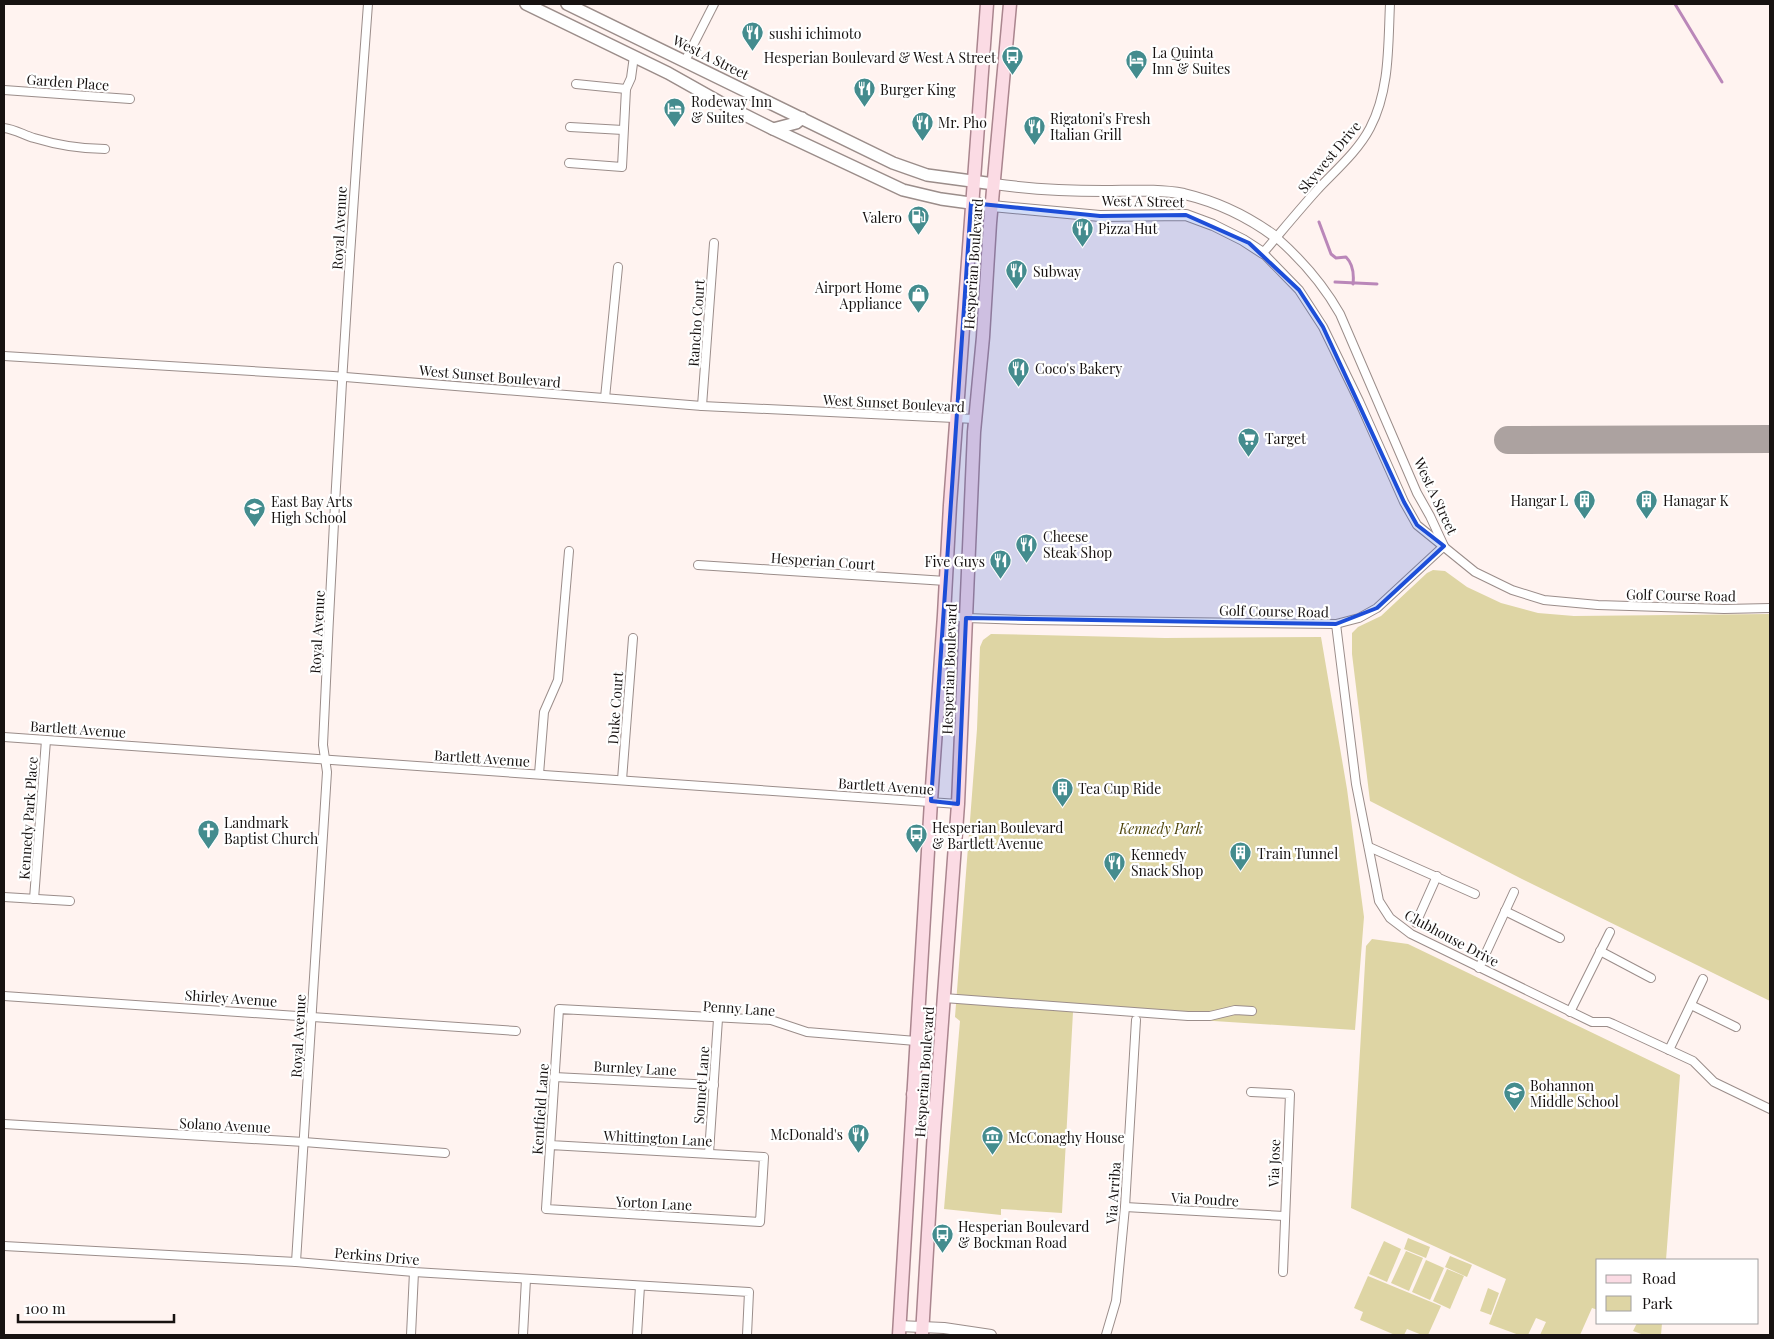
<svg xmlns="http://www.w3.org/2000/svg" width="1774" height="1339" font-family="'Playfair Display',serif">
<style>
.green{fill:#ded5a4}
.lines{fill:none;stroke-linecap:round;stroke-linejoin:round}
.stream{stroke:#ba87b9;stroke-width:3}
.taxiway{stroke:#aca2a0;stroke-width:28}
.minor-casing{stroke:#9b8d8a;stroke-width:10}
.tertiary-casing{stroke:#9b8d8a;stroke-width:12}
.secondary-casing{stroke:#9b8d8a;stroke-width:14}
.primary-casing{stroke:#aa858e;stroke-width:15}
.minor{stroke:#fff;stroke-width:8}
.tertiary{stroke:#fff;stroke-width:10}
.secondary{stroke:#fff;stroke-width:11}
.primary{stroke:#fbdbe4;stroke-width:12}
.marked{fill:#1d4ed8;fill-opacity:0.2;stroke:#1d4ed8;stroke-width:4;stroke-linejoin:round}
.labels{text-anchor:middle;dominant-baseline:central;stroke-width:4.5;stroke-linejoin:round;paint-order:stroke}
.poi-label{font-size:14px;fill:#171211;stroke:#fff;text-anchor:start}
.street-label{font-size:14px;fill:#171211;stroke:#fff}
.park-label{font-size:14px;font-style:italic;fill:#4c4207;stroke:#fff}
</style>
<rect width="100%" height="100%" fill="#fff3f0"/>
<g class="green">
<path d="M 1433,570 L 1445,571 L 1467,587 L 1501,603 L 1538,613 L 1574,616 L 1770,614 L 1770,1001 L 1520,878 L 1370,801 L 1352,654 L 1352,633 L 1358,627 L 1381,616 L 1427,573 Z"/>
<path d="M 991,634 L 1165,638 L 1321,637 L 1347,789 L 1364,917 L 1355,1030 L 1073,1012 L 1062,1213 L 1001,1209 L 1001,1215 L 944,1209 L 960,1021 L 955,1017 L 977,729 L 980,647 L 983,640 Z"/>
<path d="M 1372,939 L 1408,944 L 1680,1075 L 1666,1260 L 1598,1260 L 1598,1310 L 1592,1308 L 1580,1335 L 1540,1335 L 1546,1322 L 1536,1318 L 1528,1335 L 1519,1335 L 1489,1324 L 1506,1279 L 1351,1208 L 1366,946 Z"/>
<path d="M 1408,1238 L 1430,1247 L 1426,1258 L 1404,1249 Z"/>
<path d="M 1384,1241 L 1401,1249 L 1387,1282 L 1369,1274 Z"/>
<path d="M 1406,1251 L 1423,1258 L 1409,1291 L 1391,1283 Z"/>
<path d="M 1450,1256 L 1472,1265 L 1467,1277 L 1445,1267 Z"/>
<path d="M 1426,1260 L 1444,1268 L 1430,1300 L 1412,1292 Z"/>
<path d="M 1447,1269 L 1464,1276 L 1450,1309 L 1433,1301 Z"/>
<path d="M 1368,1276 L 1441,1306 L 1428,1335 L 1422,1335 L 1407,1329 L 1404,1335 L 1395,1335 L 1360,1320 L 1363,1312 L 1354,1308 Z"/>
<path d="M 1488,1288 L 1499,1293 L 1491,1315 L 1480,1311 Z"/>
<path d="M 1637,1323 L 1662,1323 L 1661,1335 L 1644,1335 L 1633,1331 Z"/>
</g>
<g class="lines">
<g class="stream">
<path d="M 1675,4 L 1722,82"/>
<path d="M 1319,222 L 1331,254 L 1336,258 L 1346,257 C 1353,264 1354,275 1353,284"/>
<path d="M 1335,282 L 1377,284"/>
</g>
<path class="taxiway" d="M 1508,440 L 1770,439"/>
<defs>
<g id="minor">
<path d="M 1390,4 C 1388,45 1390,90 1370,128 C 1358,151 1336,170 1318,189 C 1299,210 1281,232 1263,253 L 1299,290 L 1323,327 L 1359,401 L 1404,502 L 1417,525 L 1475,572 L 1512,590 L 1544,600 L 1598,605 L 1724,609 L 1770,608"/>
<path d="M 685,61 L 714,4"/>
<path d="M 576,84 L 626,89"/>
<path d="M 4,90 L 130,99"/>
<path d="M 570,127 L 623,130"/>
<path d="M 4,128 C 14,129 24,135 34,138 C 57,145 81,149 105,149"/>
<path d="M 569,163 L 622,167 L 626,89 L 631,78 L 634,56"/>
<path d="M 1277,238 C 1302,260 1323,284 1340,314 L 1417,493 L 1430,516 L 1443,544"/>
<path d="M 4,356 L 333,376 L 702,406 L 975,419"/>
<path d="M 605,398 L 618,267"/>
<path d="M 702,406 L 714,243"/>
<path d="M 698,565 L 946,581"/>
<path d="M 944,615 L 966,618 L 1027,620 L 1336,624 L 1359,618 L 1377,608 L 1444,546"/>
<path d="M 1336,624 L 1356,784 L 1379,901 L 1390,918 L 1411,934 L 1592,1022 L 1608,1022 L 1613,1024 L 1693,1061 L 1714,1082 L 1770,1109"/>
<path d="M 4,737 L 958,804"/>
<path d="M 539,774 L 544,712 L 558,680 L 569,551"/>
<path d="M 622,780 L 633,638"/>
<path d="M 1369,847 L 1475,894"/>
<path d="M 4,897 L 70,901"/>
<path d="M 34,899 L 46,740"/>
<path d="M 1505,911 L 1560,938"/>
<path d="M 1416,923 L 1437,876"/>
<path d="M 1600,951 L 1651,978"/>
<path d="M 1479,968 L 1514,892"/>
<path d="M 4,996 L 516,1031"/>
<path d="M 944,998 L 1188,1016 L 1210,1016 L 1235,1010 L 1252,1011"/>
<path d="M 1691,1005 L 1736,1027"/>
<path d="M 1570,1012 L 1610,932"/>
<path d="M 1669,1050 L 1703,979"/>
<path d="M 554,1077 L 714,1085"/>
<path d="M 1251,1092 L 1290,1094 L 1283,1272"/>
<path d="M 4,1124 L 304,1142 L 445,1153"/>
<path d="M 550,1145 L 764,1157 L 760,1222 L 546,1209 L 559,1009 L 771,1020 L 807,1032 L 916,1041"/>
<path d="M 709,1153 L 718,1019"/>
<path d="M 1125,1207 L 1284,1216"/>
<path d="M 4,1246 L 296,1262 L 414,1272 L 749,1292 L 747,1335"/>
<path d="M 296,1262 L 327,772 L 323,745 C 334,498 349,250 368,4"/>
<path d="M 411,1335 L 414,1272"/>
<path d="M 523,1335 L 526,1279"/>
<path d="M 637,1335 L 640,1286"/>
<path d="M 1106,1335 L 1116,1301 L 1125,1207 L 1136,1020"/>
</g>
<g id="tertiary">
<path d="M 994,184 C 1030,189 1068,191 1104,191 C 1131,191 1158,189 1184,194 C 1218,202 1249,217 1277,238"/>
<path d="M 992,206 L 1100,216 L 1186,215 L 1213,225 L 1243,240 L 1263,253"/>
<path d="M 899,1326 L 944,1328 L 991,1335"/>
</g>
<g id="secondary">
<path d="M 526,4 L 668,73 L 725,105 L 773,129 L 903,190 L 941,199 L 992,206"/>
<path d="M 567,4 L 893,163 L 927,175 L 994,184"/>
<path d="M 773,129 L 796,123 L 802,118"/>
</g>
<g id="primary">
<path d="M 913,1094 L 929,1109 L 932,1122"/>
<path d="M 899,1335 L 931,801 L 944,615 L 950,505 L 987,4"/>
<path d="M 922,1335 L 934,1131 L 958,804 L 974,432 L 983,337 L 990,223 L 1010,4"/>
</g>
</defs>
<use href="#minor" class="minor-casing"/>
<use href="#tertiary" class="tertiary-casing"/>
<use href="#secondary" class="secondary-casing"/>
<use href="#primary" class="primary-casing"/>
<use href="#minor" class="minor"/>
<use href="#tertiary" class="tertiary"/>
<use href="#secondary" class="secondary"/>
<use href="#primary" class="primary"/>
</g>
<path class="marked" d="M 971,203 L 1100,216 L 1186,215 L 1249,243 L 1299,290 L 1323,327 L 1404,502 L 1417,525 L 1444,546 L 1377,608 L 1336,624 L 966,618 L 958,804 L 931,801 Z"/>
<defs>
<symbol id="restaurant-pin" viewBox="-11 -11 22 30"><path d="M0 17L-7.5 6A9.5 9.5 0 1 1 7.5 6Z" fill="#448c8e" stroke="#fff"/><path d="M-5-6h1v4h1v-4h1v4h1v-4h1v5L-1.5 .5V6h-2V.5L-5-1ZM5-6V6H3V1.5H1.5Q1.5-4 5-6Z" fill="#fff"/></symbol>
<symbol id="bus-pin" viewBox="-11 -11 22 30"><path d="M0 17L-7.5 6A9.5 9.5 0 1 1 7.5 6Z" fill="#448c8e" stroke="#fff"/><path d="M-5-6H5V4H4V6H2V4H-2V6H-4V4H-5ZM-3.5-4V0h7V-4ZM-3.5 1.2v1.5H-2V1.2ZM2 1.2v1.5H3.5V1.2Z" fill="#fff"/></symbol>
<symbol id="hotel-pin" viewBox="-11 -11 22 30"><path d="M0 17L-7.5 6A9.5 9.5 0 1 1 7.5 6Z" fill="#448c8e" stroke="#fff"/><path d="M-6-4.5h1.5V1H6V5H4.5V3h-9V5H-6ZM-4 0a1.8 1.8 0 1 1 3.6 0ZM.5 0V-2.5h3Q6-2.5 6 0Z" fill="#fff"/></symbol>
<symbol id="fuel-pin" viewBox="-11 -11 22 30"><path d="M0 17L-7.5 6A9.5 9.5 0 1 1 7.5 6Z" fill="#448c8e" stroke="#fff"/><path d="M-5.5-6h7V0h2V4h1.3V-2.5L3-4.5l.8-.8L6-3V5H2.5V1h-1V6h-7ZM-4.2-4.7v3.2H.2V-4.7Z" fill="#fff"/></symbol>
<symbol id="shop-pin" viewBox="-11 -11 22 30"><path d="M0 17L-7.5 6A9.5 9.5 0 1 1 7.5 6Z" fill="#448c8e" stroke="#fff"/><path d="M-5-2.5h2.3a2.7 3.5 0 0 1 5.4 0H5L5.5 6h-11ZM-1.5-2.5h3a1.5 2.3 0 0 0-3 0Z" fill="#fff"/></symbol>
<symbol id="supermarket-pin" viewBox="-11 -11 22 30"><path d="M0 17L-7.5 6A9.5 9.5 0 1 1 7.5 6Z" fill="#448c8e" stroke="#fff"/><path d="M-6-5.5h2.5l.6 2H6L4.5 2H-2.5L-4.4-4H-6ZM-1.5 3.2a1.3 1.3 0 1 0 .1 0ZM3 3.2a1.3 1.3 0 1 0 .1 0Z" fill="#fff"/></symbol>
<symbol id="building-pin" viewBox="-11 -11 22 30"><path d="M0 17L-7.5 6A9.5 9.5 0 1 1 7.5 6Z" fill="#448c8e" stroke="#fff"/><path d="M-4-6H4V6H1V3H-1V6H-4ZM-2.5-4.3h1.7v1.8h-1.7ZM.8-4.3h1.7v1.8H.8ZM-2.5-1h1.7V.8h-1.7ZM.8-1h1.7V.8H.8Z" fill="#fff"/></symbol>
<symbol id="school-pin" viewBox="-11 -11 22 30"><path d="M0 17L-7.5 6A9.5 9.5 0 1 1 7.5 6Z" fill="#448c8e" stroke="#fff"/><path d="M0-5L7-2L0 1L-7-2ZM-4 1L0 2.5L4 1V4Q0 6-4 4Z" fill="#fff"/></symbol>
<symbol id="church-pin" viewBox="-11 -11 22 30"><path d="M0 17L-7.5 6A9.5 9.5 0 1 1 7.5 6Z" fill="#448c8e" stroke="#fff"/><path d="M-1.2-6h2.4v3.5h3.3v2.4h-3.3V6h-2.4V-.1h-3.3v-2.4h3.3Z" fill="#fff"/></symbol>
<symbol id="museum-pin" viewBox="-11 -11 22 30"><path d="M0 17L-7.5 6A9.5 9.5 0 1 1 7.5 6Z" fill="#448c8e" stroke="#fff"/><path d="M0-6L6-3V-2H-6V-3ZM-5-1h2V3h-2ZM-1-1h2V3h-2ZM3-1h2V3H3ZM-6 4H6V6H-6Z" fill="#fff"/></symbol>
</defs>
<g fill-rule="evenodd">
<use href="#restaurant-pin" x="740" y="20" width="25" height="34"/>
<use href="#bus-pin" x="1000" y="44" width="25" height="34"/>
<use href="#hotel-pin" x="1124" y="48" width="25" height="34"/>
<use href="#restaurant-pin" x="852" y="76" width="25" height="34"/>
<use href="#hotel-pin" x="662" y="96" width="25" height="34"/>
<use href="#restaurant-pin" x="910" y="110" width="25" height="34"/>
<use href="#restaurant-pin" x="1022" y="114" width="25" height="34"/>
<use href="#fuel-pin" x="906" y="204" width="25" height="34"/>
<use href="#restaurant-pin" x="1070" y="216" width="25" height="34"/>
<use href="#restaurant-pin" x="1004" y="258" width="25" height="34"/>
<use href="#shop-pin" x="906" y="282" width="25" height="34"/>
<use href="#restaurant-pin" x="1006" y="356" width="25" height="34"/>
<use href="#supermarket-pin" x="1236" y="426" width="25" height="34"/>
<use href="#building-pin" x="1572" y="488" width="25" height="34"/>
<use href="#building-pin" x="1634" y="488" width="25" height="34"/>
<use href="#school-pin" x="242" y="496" width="25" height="34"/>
<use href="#restaurant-pin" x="1014" y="532" width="25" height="34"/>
<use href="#restaurant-pin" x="988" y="548" width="25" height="34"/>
<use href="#building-pin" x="1050" y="776" width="25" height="34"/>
<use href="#church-pin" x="196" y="818" width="25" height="34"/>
<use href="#bus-pin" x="904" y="822" width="25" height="34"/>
<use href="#building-pin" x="1228" y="840" width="25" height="34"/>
<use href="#restaurant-pin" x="1102" y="850" width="25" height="34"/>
<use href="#school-pin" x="1502" y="1080" width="25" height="34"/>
<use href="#restaurant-pin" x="846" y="1122" width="25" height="34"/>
<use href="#museum-pin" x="980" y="1124" width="25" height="34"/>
<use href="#bus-pin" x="930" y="1222" width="25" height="34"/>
</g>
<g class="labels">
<g class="poi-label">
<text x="769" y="33">sushi ichimoto</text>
<text x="1152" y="52">La Quinta<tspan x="1152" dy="16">Inn &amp; Suites</tspan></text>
<text x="996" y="57" text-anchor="end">Hesperian Boulevard &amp; West A Street</text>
<text x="880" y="89">Burger King</text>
<text x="691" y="101">Rodeway Inn<tspan x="691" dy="16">&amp; Suites</tspan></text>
<text x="1050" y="118">Rigatoni's Fresh<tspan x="1050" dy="16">Italian Grill</tspan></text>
<text x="938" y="122">Mr. Pho</text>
<text x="902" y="217" text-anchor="end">Valero</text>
<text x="1098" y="228">Pizza Hut</text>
<text x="1033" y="271">Subway</text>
<text x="902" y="287" text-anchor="end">Airport Home<tspan x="902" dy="16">Appliance</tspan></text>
<text x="1035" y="368">Coco's Bakery</text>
<text x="1265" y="438">Target</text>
<text x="1568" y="500" text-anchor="end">Hangar L</text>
<text x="1663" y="500">Hanagar K</text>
<text x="271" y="501">East Bay Arts<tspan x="271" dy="16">High School</tspan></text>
<text x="1043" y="536">Cheese<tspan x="1043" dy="16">Steak Shop</tspan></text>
<text x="985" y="561" text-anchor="end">Five Guys</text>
<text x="1078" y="788">Tea Cup Ride</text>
<text x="224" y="822">Landmark<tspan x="224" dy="16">Baptist Church</tspan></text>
<text x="932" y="827">Hesperian Boulevard<tspan x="932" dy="16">&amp; Bartlett Avenue</tspan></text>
<text x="1257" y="853">Train Tunnel</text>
<text x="1131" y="854">Kennedy<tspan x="1131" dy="16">Snack Shop</tspan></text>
<text x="1530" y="1085">Bohannon<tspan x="1530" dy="16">Middle School</tspan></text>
<text x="843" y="1134" text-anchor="end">McDonald's</text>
<text x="1008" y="1137">McConaghy House</text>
<text x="958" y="1226">Hesperian Boulevard<tspan x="958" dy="16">&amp; Bockman Road</tspan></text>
</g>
<g class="street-label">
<text transform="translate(711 57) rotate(26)">West A Street</text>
<text transform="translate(68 82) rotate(4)">Garden Place</text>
<text transform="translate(1329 157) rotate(-50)">Skywest Drive</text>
<text transform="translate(1143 201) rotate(1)">West A Street</text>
<text transform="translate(339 228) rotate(-87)">Royal Avenue</text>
<text transform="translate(973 264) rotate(-86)">Hesperian Boulevard</text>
<text transform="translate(696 323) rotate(-86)">Rancho Court</text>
<text transform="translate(490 376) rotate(5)">West Sunset Boulevard</text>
<text transform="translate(894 403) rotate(3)">West Sunset Boulevard</text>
<text transform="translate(1436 496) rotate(65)">West A Street</text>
<text transform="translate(823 561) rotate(4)">Hesperian Court</text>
<text transform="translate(1681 595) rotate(1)">Golf Course Road</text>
<text transform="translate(1274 611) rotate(1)">Golf Course Road</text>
<text transform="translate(317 632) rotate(-87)">Royal Avenue</text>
<text transform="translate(949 669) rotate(-88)">Hesperian Boulevard</text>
<text transform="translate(615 708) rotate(-86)">Duke Court</text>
<text transform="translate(78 729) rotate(4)">Bartlett Avenue</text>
<text transform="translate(482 758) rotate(4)">Bartlett Avenue</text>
<text transform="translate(886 786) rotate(4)">Bartlett Avenue</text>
<text transform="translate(28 818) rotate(-86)">Kennedy Park Place</text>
<text transform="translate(1452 938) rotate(28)">Clubhouse Drive</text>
<text transform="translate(231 998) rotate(4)">Shirley Avenue</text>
<text transform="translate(739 1008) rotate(4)">Penny Lane</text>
<text transform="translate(298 1036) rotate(-87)">Royal Avenue</text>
<text transform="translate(635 1068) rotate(3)">Burnley Lane</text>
<text transform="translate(924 1072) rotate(-86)">Hesperian Boulevard</text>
<text transform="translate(701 1085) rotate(-86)">Sonnet Lane</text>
<text transform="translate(540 1109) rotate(-86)">Kentfield Lane</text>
<text transform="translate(225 1125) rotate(3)">Solano Avenue</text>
<text transform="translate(658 1138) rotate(3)">Whittington Lane</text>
<text transform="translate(1274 1163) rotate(-88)">Via Jose</text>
<text transform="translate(1113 1193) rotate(-86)">Via Arriba</text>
<text transform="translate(1205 1199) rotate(3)">Via Poudre</text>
<text transform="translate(654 1203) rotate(3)">Yorton Lane</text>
<text transform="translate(377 1256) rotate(5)">Perkins Drive</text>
</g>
<g class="park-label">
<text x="1161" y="828">Kennedy Park</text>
</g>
</g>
<rect width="1774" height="1339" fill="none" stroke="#171211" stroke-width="10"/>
<rect x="1596" y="1259" width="162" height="65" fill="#ffffff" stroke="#a2a0a0"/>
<rect x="1606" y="1275" width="25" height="8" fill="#fbdbe4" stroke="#a2a0a0"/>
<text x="1642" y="1284" font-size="15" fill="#171211">Road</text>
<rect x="1606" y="1296" width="25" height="15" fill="#ded5a4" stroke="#a2a0a0"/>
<text x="1642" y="1309" font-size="15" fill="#171211">Park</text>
<path d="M18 1314v8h156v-8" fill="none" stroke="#171211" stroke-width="2.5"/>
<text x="25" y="1314" font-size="15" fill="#171211" stroke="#ffffff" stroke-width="4" paint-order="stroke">100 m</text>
</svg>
